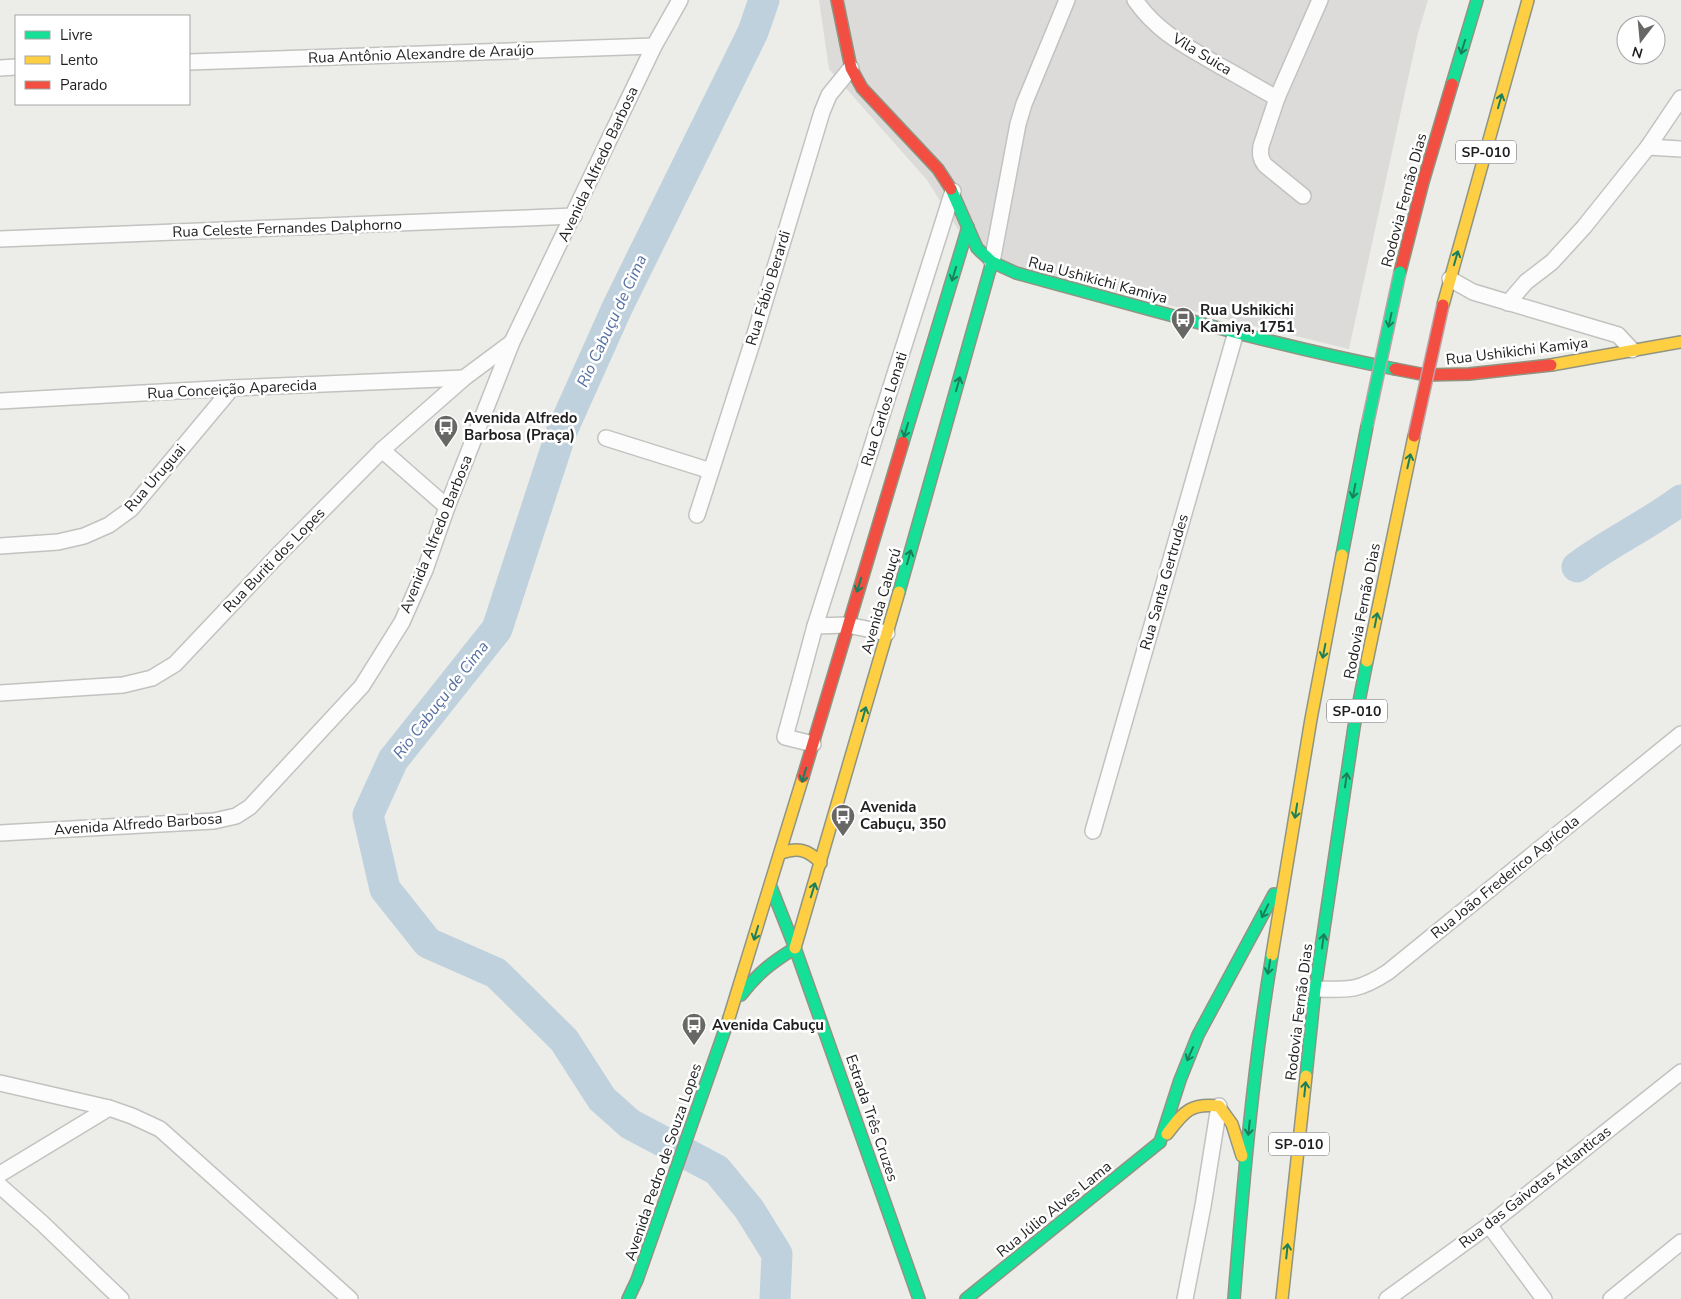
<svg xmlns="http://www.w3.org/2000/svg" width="1681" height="1299" font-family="'Nunito Sans',sans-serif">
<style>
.residential{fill:#dcdbd9}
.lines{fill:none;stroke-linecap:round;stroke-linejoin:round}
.river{stroke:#bfd1dc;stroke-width:31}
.street-casing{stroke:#c2c2c0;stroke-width:18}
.fast-casing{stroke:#909582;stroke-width:14}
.slow-casing{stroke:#909582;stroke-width:14}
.jam-casing{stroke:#909582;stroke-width:14}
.street{stroke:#fcfcfc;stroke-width:15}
.fast{stroke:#16e098;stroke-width:11}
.slow{stroke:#ffcf43;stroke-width:11}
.jam{stroke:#f24e42;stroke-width:11}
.fast-bridge-casing{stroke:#bea3a6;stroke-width:14;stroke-linecap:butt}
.jam-bridge-casing{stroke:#bea3a6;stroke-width:14;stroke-linecap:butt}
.fast-bridge{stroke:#16e098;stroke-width:11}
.jam-bridge{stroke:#f24e42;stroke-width:11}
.oneway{stroke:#1a805c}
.labels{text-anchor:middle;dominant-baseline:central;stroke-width:5;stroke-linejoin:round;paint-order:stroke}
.shield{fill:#fff;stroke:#626262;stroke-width:1}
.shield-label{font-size:14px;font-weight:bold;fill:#1f1f1f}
.street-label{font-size:15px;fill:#1f1f1f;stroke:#fff}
.poi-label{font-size:15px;font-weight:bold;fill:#1f1f1f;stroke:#fff;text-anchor:start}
.water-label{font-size:16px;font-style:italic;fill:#5670a3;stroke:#fff}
</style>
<rect width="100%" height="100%" fill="#ecece8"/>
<path class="residential" d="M 819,0 L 1428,0 L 1418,33 L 1349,349 L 976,258 L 927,180 L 829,69 Z"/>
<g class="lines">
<g class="river">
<path d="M 764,0 L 753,32 L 617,308 L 561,433 L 497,629 L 393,760 L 368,815 L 385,889 L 428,943 L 496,973 L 564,1040 L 602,1099 L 630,1124 L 717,1170 L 749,1209 L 777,1254 L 775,1299"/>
<path d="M 1577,567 C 1610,542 1648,525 1681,500"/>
</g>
<defs>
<g id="street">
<path d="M 1135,0 C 1158,33 1186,46 1220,66 C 1239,76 1258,88 1277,98"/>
<path d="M 189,62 L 654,46"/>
<path d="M 0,68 L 16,67"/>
<path d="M 1648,147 L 1681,149"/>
<path d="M 1303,196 L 1265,165 C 1260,158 1260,154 1261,146 L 1277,98 L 1320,0"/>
<path d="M 0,239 L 574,216"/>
<path d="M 992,262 L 1018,124 L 1024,104 L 1067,0"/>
<path d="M 1450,279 L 1473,292 L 1618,335 L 1632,350"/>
<path d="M 1508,303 L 1526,282 L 1552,262 L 1584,227 L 1648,147 L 1681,98"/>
<path d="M 0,401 L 232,388 L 464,378"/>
<path d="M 606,438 L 711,471"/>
<path d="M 382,450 L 447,507"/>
<path d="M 697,515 L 754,337 L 822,112 L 829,95 L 851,68"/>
<path d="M 0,546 L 58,542 L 84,536 L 109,525 L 131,509 L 232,388"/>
<path d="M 815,626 L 847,625 L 887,633"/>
<path d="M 0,693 L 123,685 L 152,678 L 175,664 L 280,553 L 382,450 L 464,378 L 511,343"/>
<path d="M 813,744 L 785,737 L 815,626 L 953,191"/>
<path d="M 1093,831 L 1236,332"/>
<path d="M 0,833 L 214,821 L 236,816 L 250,807 L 362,686 L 402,622 L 425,570 L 447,507 L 512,342 L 654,46 L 680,0"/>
<path d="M 1315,989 C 1349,990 1359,991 1388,972 L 1681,734"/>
<path d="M 0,1083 L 109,1108 L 132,1116 L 160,1129 L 350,1299"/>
<path d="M 0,1174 L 109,1108"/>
<path d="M 0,1186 L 42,1223 L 121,1299"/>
<path d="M 1489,1225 L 1544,1299"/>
<path d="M 1185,1299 L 1203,1206 L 1219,1106"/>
<path d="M 1387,1299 L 1489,1225 L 1681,1072"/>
<path d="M 1611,1299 L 1681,1242"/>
</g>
<g id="fast">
<path d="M 1452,84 L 1477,0"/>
<path d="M 951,189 L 977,248 L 992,262 L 1016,273 C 1142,307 1267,344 1395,369"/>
<path d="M 903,442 L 968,227"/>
<path d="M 1342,555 L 1367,426"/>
<path d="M 899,592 L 992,262"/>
<path d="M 771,887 L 795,948 L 919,1299"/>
<path d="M 741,995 C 758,973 771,963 795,948"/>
<path d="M 1306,1076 L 1315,989 L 1354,727 L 1367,661"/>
<path d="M 1160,1142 L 1180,1080 L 1198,1035 L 1274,894"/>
<path d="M 628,1299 L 637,1280 L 729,1018"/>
<path d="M 966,1299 L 1160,1142"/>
<path d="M 1234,1299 C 1243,1184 1253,1069 1272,955"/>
</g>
<g id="slow">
<path d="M 1443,305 L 1528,0"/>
<path d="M 1551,365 L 1681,342"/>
<path d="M 1367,661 L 1414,436"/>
<path d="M 781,853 C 799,847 808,850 821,863"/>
<path d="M 795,948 L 899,592"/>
<path d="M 1272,955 L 1311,719 L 1342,555"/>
<path d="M 729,1018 L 803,777"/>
<path d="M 1167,1134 C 1184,1112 1189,1103 1219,1106 L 1232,1124 L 1242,1156"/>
<path d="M 1282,1299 L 1306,1076"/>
</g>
<g id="jam">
<path d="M 837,0 L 851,68 L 862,88 L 938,169 L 951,189"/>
<path d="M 1400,272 L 1423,182 L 1452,84"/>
<path d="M 1395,369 L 1426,375 L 1469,374 L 1551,365"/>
<path d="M 803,777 L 903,442"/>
</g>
</defs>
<use href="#street" class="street-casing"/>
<use href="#fast" class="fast-casing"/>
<use href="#slow" class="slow-casing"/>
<use href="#jam" class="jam-casing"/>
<use href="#street" class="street"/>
<use href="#fast" class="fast"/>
<use href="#slow" class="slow"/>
<use href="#jam" class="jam"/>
<defs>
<path id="fast-bridge" d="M 1367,426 L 1400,272"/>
<path id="jam-bridge" d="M 1414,436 L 1443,305"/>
</defs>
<use href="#fast-bridge" class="fast-bridge-casing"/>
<use href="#jam-bridge" class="jam-bridge-casing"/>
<use href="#fast-bridge" class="fast-bridge"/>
<use href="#jam-bridge" class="jam-bridge"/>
</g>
<defs><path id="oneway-shaft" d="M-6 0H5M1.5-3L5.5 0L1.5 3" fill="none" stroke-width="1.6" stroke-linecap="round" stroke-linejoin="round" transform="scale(1.25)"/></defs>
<g class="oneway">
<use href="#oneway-shaft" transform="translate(1463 47) rotate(107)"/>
<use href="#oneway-shaft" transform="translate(1500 101) rotate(-74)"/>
<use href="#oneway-shaft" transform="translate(1456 258) rotate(-74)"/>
<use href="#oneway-shaft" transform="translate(954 274) rotate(107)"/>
<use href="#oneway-shaft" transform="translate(1390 320) rotate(102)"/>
<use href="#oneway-shaft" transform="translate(958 384) rotate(-74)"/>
<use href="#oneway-shaft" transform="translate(906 430) rotate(107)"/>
<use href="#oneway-shaft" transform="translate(1409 461) rotate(-77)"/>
<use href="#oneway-shaft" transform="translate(1354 491) rotate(101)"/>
<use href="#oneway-shaft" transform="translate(909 557) rotate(-74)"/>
<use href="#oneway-shaft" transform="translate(859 585) rotate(107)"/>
<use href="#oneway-shaft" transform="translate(1376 620) rotate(-79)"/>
<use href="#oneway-shaft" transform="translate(1324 651) rotate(101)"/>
<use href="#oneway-shaft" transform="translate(864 714) rotate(-74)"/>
<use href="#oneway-shaft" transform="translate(804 775) rotate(107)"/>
<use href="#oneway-shaft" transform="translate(1346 780) rotate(-82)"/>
<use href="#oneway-shaft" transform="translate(1296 811) rotate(99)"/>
<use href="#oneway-shaft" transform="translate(813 890) rotate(-73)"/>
<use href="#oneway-shaft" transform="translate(1265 911) rotate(116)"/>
<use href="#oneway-shaft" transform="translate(756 933) rotate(107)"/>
<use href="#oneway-shaft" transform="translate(1323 941) rotate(-82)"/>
<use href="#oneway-shaft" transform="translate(1269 967) rotate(100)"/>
<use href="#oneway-shaft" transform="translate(1190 1054) rotate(114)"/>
<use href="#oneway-shaft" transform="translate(1305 1089) rotate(-84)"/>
<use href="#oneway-shaft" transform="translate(1249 1128) rotate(96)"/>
<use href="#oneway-shaft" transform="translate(1287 1251) rotate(-84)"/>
</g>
<defs>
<symbol id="bus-pin" viewBox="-11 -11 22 30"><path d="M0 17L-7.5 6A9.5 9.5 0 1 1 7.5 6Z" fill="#676765" stroke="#fff"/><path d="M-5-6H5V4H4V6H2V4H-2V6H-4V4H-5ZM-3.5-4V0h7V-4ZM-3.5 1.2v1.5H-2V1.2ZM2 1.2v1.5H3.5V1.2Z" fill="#fff"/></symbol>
</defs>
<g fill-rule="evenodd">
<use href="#bus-pin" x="1169" y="305" width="28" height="38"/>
<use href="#bus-pin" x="432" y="413" width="28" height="38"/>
<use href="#bus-pin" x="829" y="802" width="28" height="38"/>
<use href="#bus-pin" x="680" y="1011" width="28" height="38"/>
</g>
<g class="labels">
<g class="shield">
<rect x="1456" y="140.5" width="60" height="23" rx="4"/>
<rect x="1327" y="699.5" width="60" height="23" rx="4"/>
<rect x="1269" y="1132.5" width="60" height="23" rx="4"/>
</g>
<g class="shield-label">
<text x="1486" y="152">SP-010</text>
<text x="1357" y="711">SP-010</text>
<text x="1299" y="1144">SP-010</text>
</g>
<g class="street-label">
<text transform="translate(421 54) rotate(-2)">Rua Antônio Alexandre de Araújo</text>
<text transform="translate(1202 54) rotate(31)">Vila Suica</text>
<text transform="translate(598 164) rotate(-65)">Avenida Alfredo Barbosa</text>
<text transform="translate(1404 200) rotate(-75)">Rodovia Fernão Dias</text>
<text transform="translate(287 228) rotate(-2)">Rua Celeste Fernandes Dalphorno</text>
<text transform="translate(1098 280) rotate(15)">Rua Ushikichi Kamiya</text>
<text transform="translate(768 288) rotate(-73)">Rua Fábio Berardi</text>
<text transform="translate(1517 351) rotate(-7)">Rua Ushikichi Kamiya</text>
<text transform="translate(232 389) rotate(-3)">Rua Conceição Aparecida</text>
<text transform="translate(884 409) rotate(-72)">Rua Carlos Lonati</text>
<text transform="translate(155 478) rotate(-49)">Rua Uruguai</text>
<text transform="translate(436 534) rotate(-68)">Avenida Alfredo Barbosa</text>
<text transform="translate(274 560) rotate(-46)">Rua Buriti dos Lopes</text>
<text transform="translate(1164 582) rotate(-74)">Rua Santa Gertrudes</text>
<text transform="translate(881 601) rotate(-74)">Avenida Cabuçú</text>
<text transform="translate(1362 611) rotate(-79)">Rodovia Fernão Dias</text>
<text transform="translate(138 824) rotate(-4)">Avenida Alfredo Barbosa</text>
<text transform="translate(1505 877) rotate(-39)">Rua João Frederico Agrícola</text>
<text transform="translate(1299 1012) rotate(-83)">Rodovia Fernão Dias</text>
<text transform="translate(872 1118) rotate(71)">Estrada Três Cruzes</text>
<text transform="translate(663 1162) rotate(-71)">Avenida Pedro de Souza Lopes</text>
<text transform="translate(1535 1187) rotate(-38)">Rua das Gaivotas Atlanticas</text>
<text transform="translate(1054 1209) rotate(-39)">Rua Júlio Alves Lama</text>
</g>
<g class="poi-label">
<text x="1200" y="310">Rua Ushikichi<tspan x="1200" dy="17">Kamiya, 1751</tspan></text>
<text x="464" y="418">Avenida Alfredo<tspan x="464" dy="17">Barbosa (Praça)</tspan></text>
<text x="860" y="807">Avenida<tspan x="860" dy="17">Cabuçu, 350</tspan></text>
<text x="712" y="1025">Avenida Cabuçu</text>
</g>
<g class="water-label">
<text transform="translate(612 321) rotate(-65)">Rio Cabuçu de Cima</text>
<text transform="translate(441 700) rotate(-52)">Rio Cabuçu de Cima</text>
</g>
</g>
<rect x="15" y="15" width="175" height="90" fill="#ffffff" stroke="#a5a5a5"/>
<rect x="25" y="31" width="25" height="8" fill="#16e098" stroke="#a5a5a5"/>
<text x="60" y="40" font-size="15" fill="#1f1f1f">Livre</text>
<rect x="25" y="56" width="25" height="8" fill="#ffcf43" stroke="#a5a5a5"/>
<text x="60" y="65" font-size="15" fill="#1f1f1f">Lento</text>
<rect x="25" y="81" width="25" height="8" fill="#f24e42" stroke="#a5a5a5"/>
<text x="60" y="90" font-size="15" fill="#1f1f1f">Parado</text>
<g transform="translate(1641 40) rotate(196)"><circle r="24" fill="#ffffff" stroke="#a5a5a5"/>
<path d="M0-4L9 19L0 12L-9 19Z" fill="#676765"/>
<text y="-8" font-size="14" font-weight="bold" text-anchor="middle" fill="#1f1f1f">N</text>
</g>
</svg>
